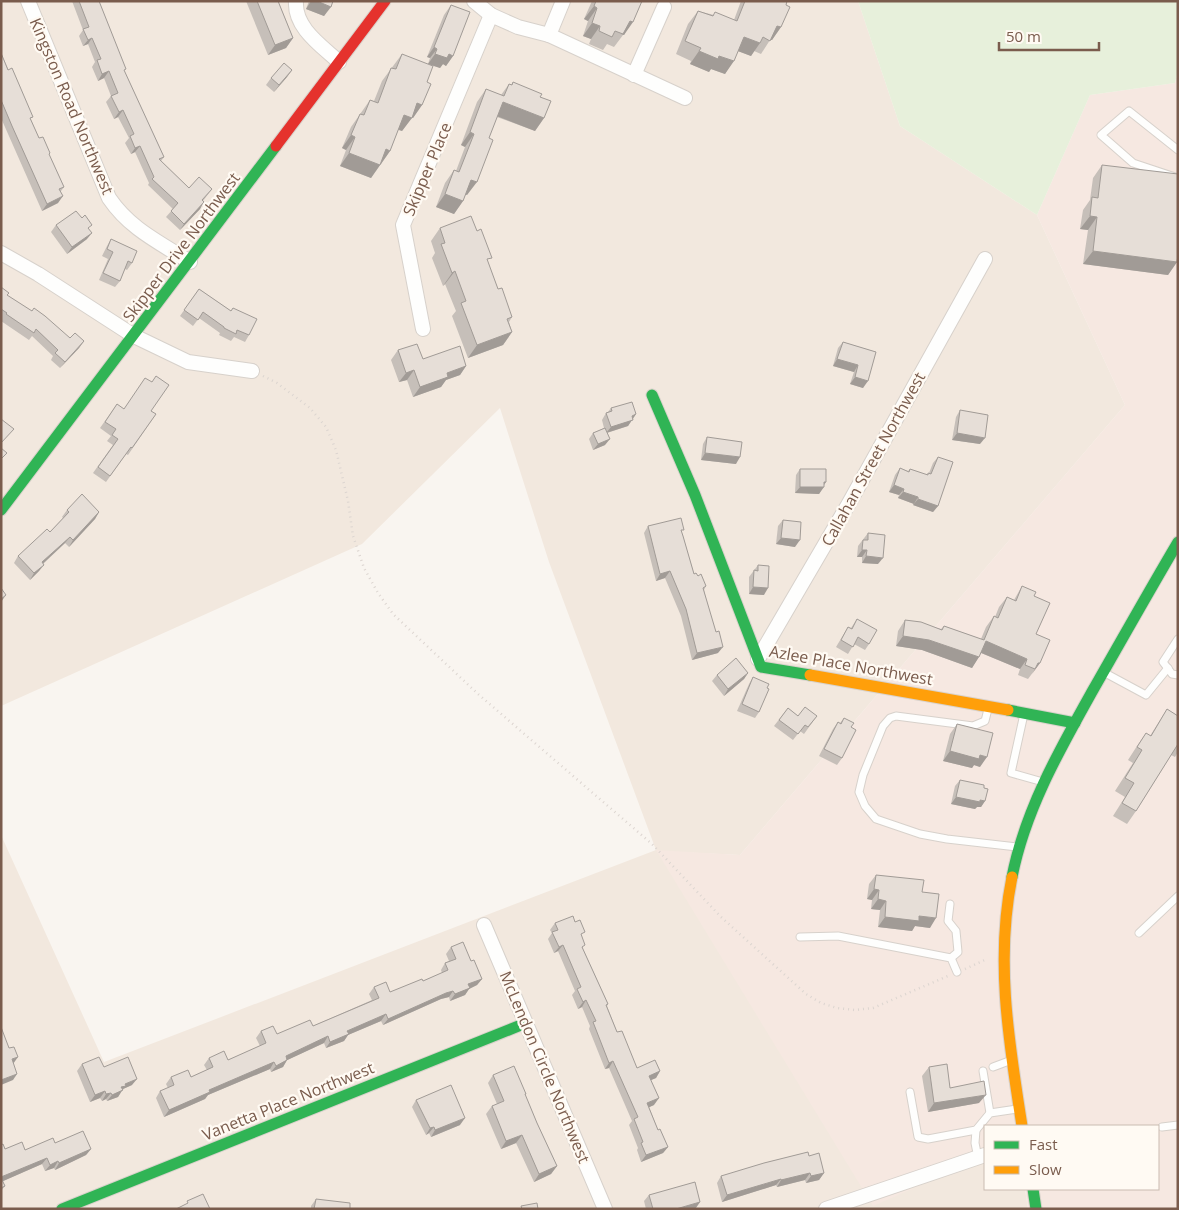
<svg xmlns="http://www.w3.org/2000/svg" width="1179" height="1210" font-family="'Open Sans',sans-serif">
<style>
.residential{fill:#f2e8de}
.commercial{fill:#f6e8e1}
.green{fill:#e7f0db}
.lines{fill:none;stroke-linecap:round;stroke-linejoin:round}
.lane-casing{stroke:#d7d1cb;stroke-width:9}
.street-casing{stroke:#d7d1cb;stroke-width:16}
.fast-casing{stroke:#d9d2cb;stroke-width:13}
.slow-casing{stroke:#d9d2cb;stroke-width:13}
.jam-casing{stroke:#d9d2cb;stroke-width:13}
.path{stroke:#dcd5d0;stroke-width:2.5;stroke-dasharray:1 4;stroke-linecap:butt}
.lane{stroke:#fefefd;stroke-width:7}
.street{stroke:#fefefd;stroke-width:14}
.fast{stroke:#30b455;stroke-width:11}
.slow{stroke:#ff9f0a;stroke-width:11}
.jam{stroke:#e5322d;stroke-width:11}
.wall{fill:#c6bfb9}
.shaded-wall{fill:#a19b96}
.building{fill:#e6ded7;stroke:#a19b96}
.labels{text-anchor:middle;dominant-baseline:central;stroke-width:4.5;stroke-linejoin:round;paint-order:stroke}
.street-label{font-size:16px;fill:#7a5c4d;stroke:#fffaf3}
</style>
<rect width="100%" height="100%" fill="#f9f5f0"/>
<path class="residential" d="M 1,1 L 858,1 L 900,126 L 1037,215 L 1125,405 L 740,855 L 657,851 L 985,1157 L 985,1189 L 1025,1189 L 1028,1209 L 1,1209 L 1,835 L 104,1062 L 656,850 L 549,562 L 500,408 L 362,544 L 1,706 Z"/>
<path class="commercial" d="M 1178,70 L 1178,1209 L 1028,1209 L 1025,1189 L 1158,1189 L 1158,1126 L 985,1126 L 985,1157 L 873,1206 L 656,850 L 740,855 L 1125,405 L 1037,215 L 1090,95 L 1175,83 Z"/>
<path class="green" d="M 858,1 L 1178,1 L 1178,70 L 1175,83 L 1090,95 L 1037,215 L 900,126 Z"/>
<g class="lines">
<defs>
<g id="lane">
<path d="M 1178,150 L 1129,111 L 1101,135 L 1133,163 L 1178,178"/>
<path d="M 1178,639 L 1163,662 L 1172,674 L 1178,675"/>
<path d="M 1107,674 L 1146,695 L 1168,668"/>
<path d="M 988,709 L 985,721 L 973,726 L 896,716 L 890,718 L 883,726 L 863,775 L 859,792 L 865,806 L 876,819 L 920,834 L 947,839 L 1017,847"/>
<path d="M 1024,714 L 1011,773 L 1043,782"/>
<path d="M 950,904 L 948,921 L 956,931 L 958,952 L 951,958"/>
<path d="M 1139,933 L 1178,896"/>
<path d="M 800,937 L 838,936 L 951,958 L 957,972"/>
<path d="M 993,1067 L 1009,1061"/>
<path d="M 983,1071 L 990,1113"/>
<path d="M 910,1092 L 918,1137 L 928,1139 L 976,1130 L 990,1113 L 1017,1109"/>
<path d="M 1162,1127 L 1178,1125"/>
<path d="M 976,1130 L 975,1143 L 978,1158"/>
</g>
<g id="street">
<path d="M 28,1 L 109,198 C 130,229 159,242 190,262"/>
<path d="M 296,1 C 294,28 322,46 339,62"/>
<path d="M 474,1 L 491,15 L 518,27 L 549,35 L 685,98"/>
<path d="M 549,35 L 563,1"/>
<path d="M 634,75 L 664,7"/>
<path d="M 1,253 L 38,274 L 134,336 L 188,362 L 252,371"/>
<path d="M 423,329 L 403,225 L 491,15"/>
<path d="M 758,659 L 848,505 L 985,259"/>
<path d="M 484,925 L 605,1209"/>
<path d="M 826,1209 L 985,1155"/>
</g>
<g id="fast">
<path d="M 652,395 L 695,495 L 761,667 L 810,675"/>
<path d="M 1,510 L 276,146"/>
<path d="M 1008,710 L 1075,723"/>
<path d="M 1012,877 C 1025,810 1060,749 1093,690 C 1121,641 1149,591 1178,542"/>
<path d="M 1033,1189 L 1036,1209"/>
<path d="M 62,1209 L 526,1023"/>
</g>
<g id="slow">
<path d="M 810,675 L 1008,710"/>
<path d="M 1012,877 C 995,960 1009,1043 1022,1126"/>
</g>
<path id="jam" d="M 276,146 L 385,1"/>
</defs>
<use href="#lane" class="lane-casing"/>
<use href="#street" class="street-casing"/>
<use href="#fast" class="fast-casing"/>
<use href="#slow" class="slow-casing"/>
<use href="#jam" class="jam-casing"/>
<g class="path">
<path d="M 263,376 L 277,383 L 310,408 L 326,427 L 336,450 L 348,501 L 353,536 L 364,568 L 378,593 L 393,614 L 478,694 L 652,844 L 721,917 L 806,994 L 821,1003 L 837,1008 L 855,1010 L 873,1008 L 948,976"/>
<path d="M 965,969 L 987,959"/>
</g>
<use href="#lane" class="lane"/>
<use href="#street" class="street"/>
<use href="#fast" class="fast"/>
<use href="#slow" class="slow"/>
<use href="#jam" class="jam"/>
</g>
<g class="wall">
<path d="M 72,1 L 99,1 L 124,71 L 164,157 L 161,161 L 189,188 L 212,189 L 203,201 L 200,209 L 180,230 L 166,217 L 173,209 L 148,185 L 149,183 L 135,152 L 131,154 L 125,143 L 129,138 L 118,117 L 114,119 L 106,102 L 111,96 L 104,78 L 98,81 L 92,67 L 95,62 L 88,44 L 83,46 L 79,36 L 83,30 Z"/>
<path d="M 246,1 L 278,1 L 293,38 L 286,48 L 268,55 Z"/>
<path d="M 309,1 L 333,1 L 324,16 L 306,9 Z"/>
<path d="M 592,1 L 642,1 L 624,35 L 623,35 L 614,47 L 607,44 L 603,50 L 589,44 L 591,39 L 583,36 L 588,21 L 584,19 Z"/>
<path d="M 741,1 L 787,1 L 786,5 L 781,27 L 772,40 L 770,40 L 761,54 L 754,51 L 751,56 L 738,51 L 725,74 L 711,69 L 709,72 L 690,64 L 691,61 L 676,54 L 688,24 L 698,11 L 734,20 Z"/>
<path d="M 451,5 L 453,56 L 446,66 L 443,64 L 440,68 L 428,64 L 430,58 L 427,57 L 444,15 Z"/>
<path d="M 1,53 L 39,138 L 50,153 L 49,155 L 64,187 L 61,191 L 58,203 L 42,211 L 1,118 Z"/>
<path d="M 402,54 L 427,82 L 422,105 L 413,118 L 412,117 L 402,131 L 398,130 L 390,151 L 371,178 L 340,166 L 346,150 L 342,148 L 351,127 L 370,100 L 374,101 L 382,81 Z"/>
<path d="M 292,70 L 287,77 L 274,92 L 266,85 L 271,78 Z"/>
<path d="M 513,82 L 540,97 L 544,118 L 535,131 L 497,117 L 467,195 L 466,194 L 463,201 L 454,214 L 436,207 L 445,183 L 454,170 L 456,171 L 465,147 L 461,145 L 477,102 L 486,89 L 501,95 L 509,84 L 511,85 Z"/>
<path d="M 1102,165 L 1177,262 L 1168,275 L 1083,264 L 1088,230 L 1080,229 L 1083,210 L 1090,200 L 1093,178 Z"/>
<path d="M 82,218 L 89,229 L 87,239 L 67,254 L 51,232 L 56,225 Z"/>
<path d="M 440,228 L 488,263 L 498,289 L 512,317 L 509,322 L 512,332 L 503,345 L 468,358 L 452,316 L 456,311 L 445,284 L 443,286 L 432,258 L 435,253 L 431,241 Z"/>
<path d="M 111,239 L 132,263 L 127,270 L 125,269 L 120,281 L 115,287 L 99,280 L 108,259 L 102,256 L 107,246 Z"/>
<path d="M 1,287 L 7,295 L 70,338 L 84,341 L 79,348 L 60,368 L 51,360 L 53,356 L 32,336 L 29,340 L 1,321 L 2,319 L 1,319 Z"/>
<path d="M 199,289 L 231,311 L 233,308 L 249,335 L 245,342 L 234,337 L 231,341 L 219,335 L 220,333 L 199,318 L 193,326 L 180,316 Z"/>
<path d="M 843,342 L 876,352 L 863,388 L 850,384 L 854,372 L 833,366 L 838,348 Z"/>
<path d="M 398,350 L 423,359 L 466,366 L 460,375 L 446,380 L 441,387 L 413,397 L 407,380 L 399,382 L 391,360 Z"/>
<path d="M 117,404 L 124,409 L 151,411 L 156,414 L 128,455 L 126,454 L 106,482 L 93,473 L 113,445 L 107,441 L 111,436 L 100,428 Z"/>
<path d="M 611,408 L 636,414 L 628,426 L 607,433 L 605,445 L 593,450 L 589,439 L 593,433 L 604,428 L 602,420 L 606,413 L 608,412 Z"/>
<path d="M 960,410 L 980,444 L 952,440 L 956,417 Z"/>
<path d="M 707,437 L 736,464 L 701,460 L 703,444 Z"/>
<path d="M 938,457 L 938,506 L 933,512 L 913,505 L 914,504 L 898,498 L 899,495 L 889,492 L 895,475 L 900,468 L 908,471 L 910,469 L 927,475 L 929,473 L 933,463 Z"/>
<path d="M 800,469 L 826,482 L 819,494 L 795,493 L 796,475 Z"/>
<path d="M 67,510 L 99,512 L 95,519 L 69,547 L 65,543 L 43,564 L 39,571 L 30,580 L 14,563 L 18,556 L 50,532 L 63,518 L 62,517 Z"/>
<path d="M 783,520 L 795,547 L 776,544 L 778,526 Z"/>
<path d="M 648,526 L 682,533 L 694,574 L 698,576 L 706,586 L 704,590 L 718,653 L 692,660 L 681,616 L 665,578 L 656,581 L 644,533 Z"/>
<path d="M 868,533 L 878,564 L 862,563 L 862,557 L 857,557 L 858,546 Z"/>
<path d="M 758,565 L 764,595 L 749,594 L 749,577 Z"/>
<path d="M 1022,586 L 1034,596 L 1036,634 L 1040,663 L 1028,679 L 1018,675 L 1020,669 L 981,653 L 972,668 L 922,650 L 896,646 L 898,631 L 905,620 L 941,629 L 944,626 L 981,639 L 986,627 L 994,616 L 995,617 L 999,607 L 1007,597 L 1014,600 Z"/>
<path d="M 857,619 L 869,644 L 865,650 L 854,644 L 848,654 L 836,647 L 848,627 L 851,628 Z"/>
<path d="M 748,673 L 744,679 L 724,696 L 712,681 L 717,675 Z"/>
<path d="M 753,677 L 767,688 L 759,712 L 755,718 L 737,711 L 749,684 Z"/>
<path d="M 788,708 L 798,716 L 817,716 L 804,734 L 800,731 L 793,740 L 774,726 Z"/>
<path d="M 1167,709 L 1178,716 L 1178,752 L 1175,757 L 1171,755 L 1136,811 L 1127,824 L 1113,816 L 1125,797 L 1115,791 L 1133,763 L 1128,760 L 1137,746 L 1146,733 L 1150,736 Z"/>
<path d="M 844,718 L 851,727 L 842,758 L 837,765 L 819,756 L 833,729 L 838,722 L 840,723 Z"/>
<path d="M 957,724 L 980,767 L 974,765 L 972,768 L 943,761 L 950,734 Z"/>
<path d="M 960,780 L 984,788 L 985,801 L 981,807 L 977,807 L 975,809 L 951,804 L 955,786 Z"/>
<path d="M 876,875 L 922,892 L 930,928 L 915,926 L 912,931 L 878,927 L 880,910 L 871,909 L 872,900 L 867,899 L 869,884 Z"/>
<path d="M 555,923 L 582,937 L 583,949 L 608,1004 L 607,1006 L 617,1032 L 637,1068 L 660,1071 L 656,1078 L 651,1080 L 654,1105 L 649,1107 L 658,1130 L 668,1147 L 663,1153 L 641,1162 L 637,1150 L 638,1148 L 629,1125 L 632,1121 L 609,1068 L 605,1069 L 589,1029 L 590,1026 L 582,1007 L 578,1009 L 572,995 L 575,991 L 558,951 L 554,953 L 548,939 L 552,933 L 550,930 Z"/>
<path d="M 451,947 L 471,961 L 482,979 L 477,985 L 469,989 L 465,995 L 450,1001 L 449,997 L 441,999 L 383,1025 L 381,1021 L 348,1035 L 344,1041 L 326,1048 L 324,1043 L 287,1060 L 283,1067 L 271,1072 L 270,1069 L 208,1095 L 205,1099 L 164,1117 L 156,1098 L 160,1091 L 168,1088 L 166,1084 L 171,1077 L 191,1077 L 207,1070 L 204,1065 L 209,1058 L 228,1060 L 260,1046 L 256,1038 L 261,1031 L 277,1034 L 313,1026 L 372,1000 L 369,994 L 374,987 L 390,992 L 423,981 L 442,973 L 441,970 L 445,963 L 449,961 L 446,954 Z"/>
<path d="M 82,1064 L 104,1067 L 132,1085 L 123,1089 L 118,1097 L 107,1101 L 106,1099 L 102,1101 L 100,1098 L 90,1102 L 77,1071 Z"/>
<path d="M 929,1067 L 950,1088 L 979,1103 L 928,1112 L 922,1076 Z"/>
<path d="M 493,1075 L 526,1094 L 525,1095 L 537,1123 L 557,1166 L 551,1174 L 534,1182 L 516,1143 L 501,1149 L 486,1114 L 492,1106 L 497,1104 L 488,1083 Z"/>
<path d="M 416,1100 L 460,1125 L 431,1137 L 429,1133 L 426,1135 L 412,1107 Z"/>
<path d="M 55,1143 L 91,1149 L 86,1155 L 55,1170 L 54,1168 L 45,1171 L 42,1164 L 3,1181 L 5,1186 L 1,1191 L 1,1145 L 5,1149 L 25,1150 Z"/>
<path d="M 809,1156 L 824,1173 L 819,1180 L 806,1183 L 805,1180 L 777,1187 L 776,1185 L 722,1202 L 717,1183 L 721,1176 Z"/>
<path d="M 649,1195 L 700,1202 L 696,1208 L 646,1209 L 644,1201 Z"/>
<path d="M 316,1199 L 350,1209 L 311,1209 L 311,1206 Z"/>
</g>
<g class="shaded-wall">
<path d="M 311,1 L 317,1 L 331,7 L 324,16 L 306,9 Z"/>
<path d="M 594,6 L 597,8 L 588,21 L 584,19 Z"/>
<path d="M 630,21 L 633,22 L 624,35 L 621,34 Z"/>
<path d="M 592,23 L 600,26 L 591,39 L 583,36 Z"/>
<path d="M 777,26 L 781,27 L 772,40 L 768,39 Z"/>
<path d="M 744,37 L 760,43 L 751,56 L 735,50 Z"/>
<path d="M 92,38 L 88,44 L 83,46 L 88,40 Z"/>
<path d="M 293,38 L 286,48 L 268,55 L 275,45 Z"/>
<path d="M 434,47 L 437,49 L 430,58 L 427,57 Z"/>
<path d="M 699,51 L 719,56 L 734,61 L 725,74 L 711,69 L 709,72 L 690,64 Z"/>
<path d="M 435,54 L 449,54 L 453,56 L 446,66 L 443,64 L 440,68 L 428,64 Z"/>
<path d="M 292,70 L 287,77 L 274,92 L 279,85 Z"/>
<path d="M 109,71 L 104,78 L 98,81 L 102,74 Z"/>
<path d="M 503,102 L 544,118 L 535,131 L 494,115 Z"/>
<path d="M 417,103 L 422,105 L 413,118 L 408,116 Z"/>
<path d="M 123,110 L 118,117 L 114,119 L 119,112 Z"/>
<path d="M 404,115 L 412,118 L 402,131 L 395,128 Z"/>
<path d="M 470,132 L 474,134 L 465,147 L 461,145 Z"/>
<path d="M 351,135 L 355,137 L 346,150 L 342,148 Z"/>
<path d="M 140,146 L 135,152 L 131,154 L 135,148 Z"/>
<path d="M 386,149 L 390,151 L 381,164 L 377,162 Z"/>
<path d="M 349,153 L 380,165 L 371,178 L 340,166 Z"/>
<path d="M 471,180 L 477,182 L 467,195 L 462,193 Z"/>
<path d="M 445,194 L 463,201 L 454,214 L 436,207 Z"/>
<path d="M 63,196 L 58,203 L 42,211 L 47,204 Z"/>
<path d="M 204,202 L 200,209 L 180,230 L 184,224 Z"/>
<path d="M 1090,216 L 1097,217 L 1088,230 L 1080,229 Z"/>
<path d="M 92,233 L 87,239 L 67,254 L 72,247 Z"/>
<path d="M 1093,251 L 1177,262 L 1168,275 L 1083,264 Z"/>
<path d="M 455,271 L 445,284 L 443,286 L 452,273 Z"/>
<path d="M 512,332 L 503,345 L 468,358 L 477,345 Z"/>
<path d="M 84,341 L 79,348 L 60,368 L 65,362 Z"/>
<path d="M 837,359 L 858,365 L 854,372 L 833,366 Z"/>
<path d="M 466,366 L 460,375 L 446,380 L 441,387 L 413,397 L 420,387 L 447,373 Z"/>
<path d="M 414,370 L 407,380 L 399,382 L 406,373 Z"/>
<path d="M 855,377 L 868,381 L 863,388 L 850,384 Z"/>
<path d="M 636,414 L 628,426 L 606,433 L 611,427 Z"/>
<path d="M 957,433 L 985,438 L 980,444 L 952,440 Z"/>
<path d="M 610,439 L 605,445 L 593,450 L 598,444 Z"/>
<path d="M 705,453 L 740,457 L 736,464 L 701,460 Z"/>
<path d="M 824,482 L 826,482 L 822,487 L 824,487 L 819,494 L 795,493 L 800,487 Z"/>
<path d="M 894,485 L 904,489 L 899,495 L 889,492 Z"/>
<path d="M 903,492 L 918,497 L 914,504 L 898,498 Z"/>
<path d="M 918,499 L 938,506 L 933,512 L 913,505 Z"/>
<path d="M 99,512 L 95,519 L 69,547 L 73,540 Z"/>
<path d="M 70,537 L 65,543 L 37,569 L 42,562 Z"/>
<path d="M 781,538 L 800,540 L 795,547 L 776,544 Z"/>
<path d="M 862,550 L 867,550 L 862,557 L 857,557 Z"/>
<path d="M 866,556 L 883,558 L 878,564 L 862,563 Z"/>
<path d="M 44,565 L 39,571 L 30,580 L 34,573 Z"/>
<path d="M 670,571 L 665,578 L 656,581 L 660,574 Z"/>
<path d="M 753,587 L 768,588 L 764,595 L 749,594 Z"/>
<path d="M 6,595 L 1,602 L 1,599 Z"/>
<path d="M 903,636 L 929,640 L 979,657 L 972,668 L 922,650 L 896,646 Z"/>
<path d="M 986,641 L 1027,659 L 1020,669 L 979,652 Z"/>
<path d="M 723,647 L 718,653 L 692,660 L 697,653 Z"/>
<path d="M 1038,663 L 1040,663 L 1032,674 L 1035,669 Z"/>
<path d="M 748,673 L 744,679 L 724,696 L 728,689 Z"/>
<path d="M 950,751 L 980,755 L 987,757 L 980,767 L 974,765 L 972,768 L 943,761 Z"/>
<path d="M 956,797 L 980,800 L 985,801 L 981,807 L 977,807 L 975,809 L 951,804 Z"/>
<path d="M 874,889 L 879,890 L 872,900 L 867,899 Z"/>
<path d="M 878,899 L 886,901 L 880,910 L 871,909 Z"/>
<path d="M 919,916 L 936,918 L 930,928 L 915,926 L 912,931 L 878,927 L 885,917 Z"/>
<path d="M 563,945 L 558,951 L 554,953 L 559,947 Z"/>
<path d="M 482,979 L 477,985 L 469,989 L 465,995 L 450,1001 L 455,994 L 468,984 Z"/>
<path d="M 453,991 L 449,997 L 441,999 L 383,1025 L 388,1019 L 446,993 Z"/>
<path d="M 586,1000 L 582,1007 L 578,1009 L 583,1002 Z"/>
<path d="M 386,1014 L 381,1021 L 348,1035 L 344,1041 L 326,1048 L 330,1042 L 347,1031 Z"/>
<path d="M 328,1036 L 324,1043 L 281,1063 L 286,1056 Z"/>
<path d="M 18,1057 L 13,1064 L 12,1059 Z"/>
<path d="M 287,1060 L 283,1067 L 271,1072 L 276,1066 Z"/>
<path d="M 613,1061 L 609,1068 L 605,1069 L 609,1063 Z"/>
<path d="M 274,1062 L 270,1069 L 208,1095 L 205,1099 L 164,1117 L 169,1110 L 209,1090 Z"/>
<path d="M 660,1071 L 656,1078 L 644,1083 L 649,1076 Z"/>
<path d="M 17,1074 L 13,1080 L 1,1085 L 1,1080 Z"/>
<path d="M 137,1079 L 132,1085 L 123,1089 L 118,1097 L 107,1101 L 112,1095 L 125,1084 Z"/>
<path d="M 105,1091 L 100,1098 L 90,1102 L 95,1095 Z"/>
<path d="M 111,1093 L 106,1099 L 102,1101 L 106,1094 Z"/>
<path d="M 986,1095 L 979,1103 L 928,1112 L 934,1103 Z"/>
<path d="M 659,1098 L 654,1105 L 643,1110 L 647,1103 Z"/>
<path d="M 465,1118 L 460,1125 L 431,1137 L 435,1130 Z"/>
<path d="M 434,1127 L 429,1133 L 426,1135 L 430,1128 Z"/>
<path d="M 522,1135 L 516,1143 L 501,1149 L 506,1141 Z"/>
<path d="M 668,1147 L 663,1153 L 641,1162 L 646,1155 Z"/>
<path d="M 91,1149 L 86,1155 L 55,1170 L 59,1163 Z"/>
<path d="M 47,1158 L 42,1164 L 1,1182 L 1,1177 Z"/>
<path d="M 58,1161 L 54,1168 L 45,1171 L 50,1165 Z"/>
<path d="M 557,1166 L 551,1174 L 534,1182 L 539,1174 Z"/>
<path d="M 810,1173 L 805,1180 L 777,1187 L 781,1180 Z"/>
<path d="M 824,1173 L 819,1180 L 806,1183 L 811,1176 Z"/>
<path d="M 781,1179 L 776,1185 L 722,1202 L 727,1195 Z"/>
<path d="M 700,1202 L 695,1209 L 676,1209 Z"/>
</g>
<g class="building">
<path d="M 79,1 L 99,1 L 126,69 L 124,70 L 164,157 L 159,159 L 189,188 L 199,177 L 212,189 L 202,200 L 204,202 L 184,224 L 171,211 L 178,203 L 152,179 L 154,177 L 140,146 L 135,148 L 130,136 L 134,134 L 123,110 L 119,112 L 111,96 L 118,93 L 109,71 L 102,74 L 97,60 L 101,59 L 92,38 L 88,40 L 83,29 L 89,27 Z"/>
<path d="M 257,1 L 278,1 L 293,38 L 275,45 Z"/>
<path d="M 317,1 L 333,1 L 331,7 Z"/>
<path d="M 596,1 L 642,1 L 633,22 L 630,21 L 623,34 L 615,31 L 612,37 L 599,31 L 600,26 L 592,23 L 597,8 L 594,6 Z"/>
<path d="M 745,1 L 787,1 L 786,5 L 790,7 L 781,27 L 777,26 L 770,41 L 763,37 L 760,43 L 744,37 L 734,61 L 719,56 L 718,59 L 699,51 L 701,48 L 685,41 L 698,11 L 713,16 L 715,12 L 737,21 Z"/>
<path d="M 451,5 L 470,12 L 453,56 L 449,54 L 447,58 L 435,54 L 437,49 L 434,47 Z"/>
<path d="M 1,53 L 8,70 L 12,68 L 33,117 L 30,118 L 39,138 L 43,137 L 50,153 L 49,154 L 64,187 L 59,189 L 63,196 L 47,204 L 12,126 L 1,100 Z"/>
<path d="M 402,54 L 433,66 L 427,82 L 431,84 L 422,105 L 417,103 L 412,118 L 404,115 L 390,151 L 386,149 L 380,165 L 349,153 L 355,137 L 351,135 L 360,114 L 364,115 L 370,100 L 378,103 L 391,68 L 396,69 Z"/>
<path d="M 284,63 L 292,70 L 279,85 L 271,78 Z"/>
<path d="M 513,82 L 542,94 L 540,97 L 551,101 L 544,118 L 503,102 L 489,138 L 493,140 L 477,182 L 471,180 L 463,201 L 445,194 L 454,170 L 459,172 L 474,134 L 470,132 L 486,89 L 504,96 L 509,84 L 512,85 Z"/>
<path d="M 1102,165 L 1178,174 L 1178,255 L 1177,262 L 1093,251 L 1097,217 L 1090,216 L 1092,197 L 1098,198 Z"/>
<path d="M 76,211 L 82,218 L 85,215 L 92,225 L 88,228 L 92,233 L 72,247 L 56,225 Z"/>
<path d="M 471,216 L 477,231 L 481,229 L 492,258 L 487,259 L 498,289 L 502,288 L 512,317 L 507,319 L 512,332 L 477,345 L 461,303 L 466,301 L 455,271 L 452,273 L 441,244 L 445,243 L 440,228 Z"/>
<path d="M 111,239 L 137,251 L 132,263 L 128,261 L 120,281 L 103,273 L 113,252 L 107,249 Z"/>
<path d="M 1,287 L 9,293 L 7,295 L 32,311 L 34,308 L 45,316 L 70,338 L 75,333 L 84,341 L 65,362 L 55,353 L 58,350 L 36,329 L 34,333 L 6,314 L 7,313 L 1,309 Z"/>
<path d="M 199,289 L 231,311 L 233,308 L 257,319 L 249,335 L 237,330 L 236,334 L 224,328 L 224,327 L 203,312 L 198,320 L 184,310 Z"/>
<path d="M 843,342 L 876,352 L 868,381 L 855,377 L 858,365 L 837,359 Z"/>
<path d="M 417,344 L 423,359 L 460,346 L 466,366 L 447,373 L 448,377 L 420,387 L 414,370 L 406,373 L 398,350 Z"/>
<path d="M 156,376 L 169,385 L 151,411 L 156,414 L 132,448 L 131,447 L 110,476 L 98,467 L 118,439 L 112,435 L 116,429 L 105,422 L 117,404 L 124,409 L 145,378 L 152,382 Z"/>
<path d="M 632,402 L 636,414 L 632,416 L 633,420 L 611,427 L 606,413 L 612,411 L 611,408 Z"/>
<path d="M 960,410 L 988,415 L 985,438 L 957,433 Z"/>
<path d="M 1,419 L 14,429 L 1,443 Z"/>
<path d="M 605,428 L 610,439 L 598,444 L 593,433 Z"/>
<path d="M 707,437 L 742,442 L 740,457 L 705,453 Z"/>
<path d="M 1,448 L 7,453 L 1,459 Z"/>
<path d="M 938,457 L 953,462 L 938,506 L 918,499 L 918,497 L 903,492 L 904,489 L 894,485 L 900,468 L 909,472 L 910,469 L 928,475 L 928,473 L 931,474 Z"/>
<path d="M 800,469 L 826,469 L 826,482 L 824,482 L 824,487 L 800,487 Z"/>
<path d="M 82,494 L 99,512 L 73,540 L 70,537 L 42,562 L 44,565 L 34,573 L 18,556 L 47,529 L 50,532 L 69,512 L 67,510 Z"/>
<path d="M 681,518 L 684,530 L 681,530 L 683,536 L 694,574 L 696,573 L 698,576 L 701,574 L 706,586 L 703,588 L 716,632 L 719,631 L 723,647 L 697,653 L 686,609 L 670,571 L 660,574 L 648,526 Z"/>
<path d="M 783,520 L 801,522 L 800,540 L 781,538 Z"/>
<path d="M 868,533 L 885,535 L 883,558 L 866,556 L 867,550 L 862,550 L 863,540 L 868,540 Z"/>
<path d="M 758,565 L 769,566 L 768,588 L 753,587 L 754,570 L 758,571 Z"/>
<path d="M 1022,586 L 1036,592 L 1034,596 L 1050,603 L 1036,634 L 1050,640 L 1040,663 L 1038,663 L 1035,669 L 1025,665 L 1027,659 L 986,641 L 979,657 L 929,640 L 903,636 L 905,620 L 921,622 L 942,630 L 944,626 L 984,640 L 994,616 L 998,618 L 1007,597 L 1016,601 Z"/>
<path d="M 1,588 L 6,595 L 1,599 Z"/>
<path d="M 857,619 L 877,630 L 869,644 L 858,637 L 853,647 L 841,640 L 848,627 L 852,629 Z"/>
<path d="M 736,658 L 748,673 L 728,689 L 717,675 Z"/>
<path d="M 753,677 L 769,684 L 767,688 L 769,689 L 759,712 L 742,704 Z"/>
<path d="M 805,707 L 817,716 L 808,727 L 805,725 L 798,734 L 779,720 L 788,708 L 798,716 Z"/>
<path d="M 1167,709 L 1178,716 L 1178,744 L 1136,811 L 1122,803 L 1134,783 L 1125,778 L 1142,750 L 1137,747 L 1146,733 L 1151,736 Z"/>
<path d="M 844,718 L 854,723 L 851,727 L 856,730 L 842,758 L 824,749 L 838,722 L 841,724 Z"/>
<path d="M 957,724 L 993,733 L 987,757 L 980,755 L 979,759 L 950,751 Z"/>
<path d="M 960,780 L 984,785 L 984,788 L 988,789 L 985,801 L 980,800 L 980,802 L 956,797 Z"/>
<path d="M 876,875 L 924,880 L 922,892 L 939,894 L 936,918 L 919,916 L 919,921 L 885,917 L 886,901 L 878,899 L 879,890 L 874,889 Z"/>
<path d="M 573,916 L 575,922 L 580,920 L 585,932 L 581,934 L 585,945 L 582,947 L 608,1004 L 606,1005 L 617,1032 L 622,1031 L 637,1068 L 655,1060 L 660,1071 L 649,1076 L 659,1098 L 647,1103 L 658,1130 L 660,1129 L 668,1147 L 646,1155 L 641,1143 L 643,1142 L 634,1119 L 638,1117 L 613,1061 L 609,1063 L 593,1022 L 596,1021 L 586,1000 L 583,1002 L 577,989 L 581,987 L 563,945 L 559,947 L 552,932 L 558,930 L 555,923 Z"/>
<path d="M 463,942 L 471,961 L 474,960 L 482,979 L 468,984 L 470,988 L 455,994 L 453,991 L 446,993 L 388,1019 L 386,1014 L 347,1031 L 349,1034 L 330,1042 L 328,1036 L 286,1056 L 287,1060 L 276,1066 L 274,1062 L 209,1090 L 210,1092 L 169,1110 L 160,1091 L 174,1085 L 171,1077 L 188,1070 L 191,1077 L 213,1067 L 209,1058 L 224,1051 L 228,1060 L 266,1043 L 261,1031 L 273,1026 L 277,1034 L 310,1020 L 313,1026 L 379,998 L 374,987 L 386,982 L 390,992 L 422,979 L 423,981 L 448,970 L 445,963 L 456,959 L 451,947 Z"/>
<path d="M 1,1027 L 9,1048 L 14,1047 L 18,1057 L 12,1059 L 17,1074 L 1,1080 Z"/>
<path d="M 99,1057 L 104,1067 L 128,1057 L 137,1079 L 125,1084 L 126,1086 L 121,1087 L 123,1090 L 112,1095 L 111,1093 L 106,1094 L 105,1091 L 95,1095 L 82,1064 Z"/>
<path d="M 947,1064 L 950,1088 L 984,1081 L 986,1095 L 934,1103 L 929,1067 Z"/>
<path d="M 514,1066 L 526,1094 L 525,1094 L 537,1123 L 557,1166 L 539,1174 L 522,1135 L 506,1141 L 492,1106 L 504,1101 L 493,1075 Z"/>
<path d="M 451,1085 L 465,1118 L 435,1130 L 434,1127 L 430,1128 L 416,1100 Z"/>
<path d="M 83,1131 L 91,1149 L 59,1163 L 58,1161 L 50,1165 L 47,1158 L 1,1177 L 1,1145 L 3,1144 L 5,1149 L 22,1142 L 25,1150 L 53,1138 L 55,1143 Z"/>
<path d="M 808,1152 L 809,1156 L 819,1153 L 824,1173 L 811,1176 L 810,1173 L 781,1180 L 781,1179 L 727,1195 L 721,1176 L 764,1163 Z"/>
<path d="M 1,1178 L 5,1186 L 1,1188 Z"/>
<path d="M 695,1182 L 700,1202 L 676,1209 L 653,1209 L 649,1195 Z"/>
<path d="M 203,1194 L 210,1209 L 176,1209 L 188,1203 L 187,1201 Z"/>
<path d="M 316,1199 L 350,1203 L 350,1209 L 314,1209 Z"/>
<path d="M 537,1203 L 538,1209 L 522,1209 L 521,1206 Z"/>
</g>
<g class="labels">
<g class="street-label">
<text transform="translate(72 106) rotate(67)">Kingston Road Northwest</text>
<text transform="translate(427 169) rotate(-67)">Skipper Place</text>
<text transform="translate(181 247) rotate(-53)">Skipper Drive Northwest</text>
<text transform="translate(873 459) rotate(-61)">Callahan Street Northwest</text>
<text transform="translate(851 665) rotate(10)">Azlee Place Northwest</text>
<text transform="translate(545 1067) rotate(67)">McLendon Circle Northwest</text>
<text transform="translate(288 1101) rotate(-22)">Vanetta Place Northwest</text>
</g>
</g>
<rect width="1179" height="1210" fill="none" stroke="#7a5c4d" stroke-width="5"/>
<rect x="984" y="1125" width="175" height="65" fill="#fffaf3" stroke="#cabbb1"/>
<rect x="994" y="1141" width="25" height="8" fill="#30b455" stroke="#cabbb1"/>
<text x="1029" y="1150" font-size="15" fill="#7a5c4d">Fast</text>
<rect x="994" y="1166" width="25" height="8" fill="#ff9f0a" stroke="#cabbb1"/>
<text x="1029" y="1175" font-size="15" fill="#7a5c4d">Slow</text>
<path d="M999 42v8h100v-8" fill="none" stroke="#7a5c4d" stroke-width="2.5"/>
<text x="1006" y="42" font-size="15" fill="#7a5c4d" stroke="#fffaf3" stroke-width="4" paint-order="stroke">50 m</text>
</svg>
